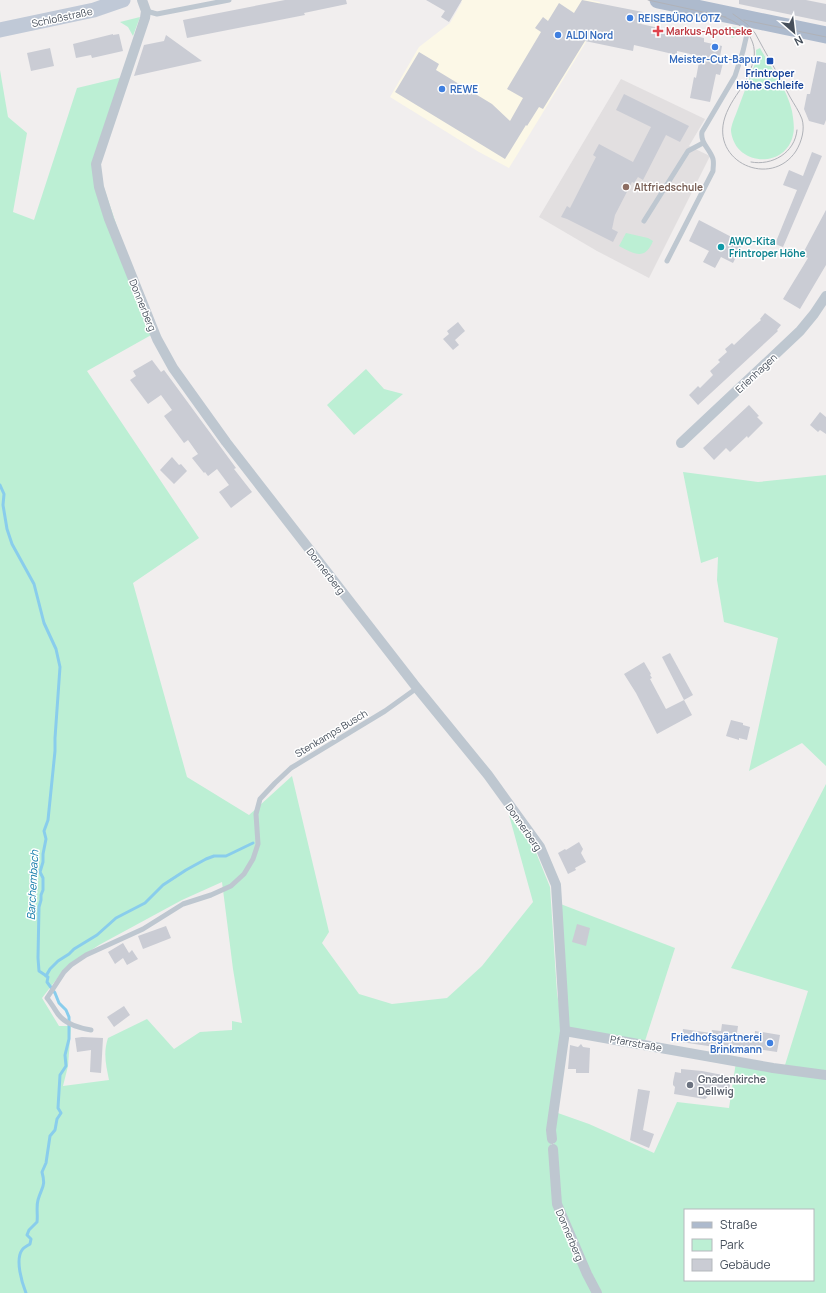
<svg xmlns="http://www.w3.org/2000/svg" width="826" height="1293" font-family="Manrope,sans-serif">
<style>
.commercial{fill:#fcf8e7}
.education{fill:#e2dfe0}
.green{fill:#bcefd4;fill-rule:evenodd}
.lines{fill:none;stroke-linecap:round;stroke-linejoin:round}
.stream{stroke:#89cdec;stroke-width:3}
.building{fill:#caccd4}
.lane{stroke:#bec7d0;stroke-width:5}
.street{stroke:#bec7d0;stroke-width:10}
.secondary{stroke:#c0c9d7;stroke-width:15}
.primary{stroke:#adbacd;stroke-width:17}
.tram{stroke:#b0b2b8;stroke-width:1}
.shop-dot{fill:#3f7fe0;stroke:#fff;stroke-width:1.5}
.health-dot{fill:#e0444e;stroke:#fff;stroke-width:1.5}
.transit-dot{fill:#1a4fb4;stroke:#fff;stroke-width:1.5}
.education-dot{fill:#8d6e63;stroke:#fff;stroke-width:1.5}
.culture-dot{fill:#0f9aa8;stroke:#fff;stroke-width:1.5}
.worship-dot{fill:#6b7280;stroke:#fff;stroke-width:1.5}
.labels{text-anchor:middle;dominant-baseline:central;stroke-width:3;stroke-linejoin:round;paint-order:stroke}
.street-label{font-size:10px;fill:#464f5b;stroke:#fff}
.shop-label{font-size:10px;font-weight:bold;fill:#366cbe;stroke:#fff;text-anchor:start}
.health-label{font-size:10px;font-weight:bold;fill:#be3a42;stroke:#fff;text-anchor:start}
.transit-label{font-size:10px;font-weight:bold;fill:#164399;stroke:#fff}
.education-label{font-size:10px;font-weight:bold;fill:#785e54;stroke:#fff;text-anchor:start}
.culture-label{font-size:10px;font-weight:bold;fill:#0d838f;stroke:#fff;text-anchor:start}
.worship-label{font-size:10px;font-weight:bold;fill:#5b616d;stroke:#fff;text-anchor:start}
.water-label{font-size:11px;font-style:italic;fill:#0c78a8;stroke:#fff}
</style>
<rect width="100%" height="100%" fill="#f1eeee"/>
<path class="commercial" d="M 458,0 L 590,0 L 600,2 L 597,24 L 509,168 L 479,152 L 390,97 L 419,47 L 450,23 L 462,2 Z"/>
<path class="education" d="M 621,79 L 705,119 L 689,146 L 710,156 L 649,278 L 597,251 L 539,217 Z"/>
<g class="green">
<path d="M 140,17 L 133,36 L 128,27 L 120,22 Z"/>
<path d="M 726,26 L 738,28 L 741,34 L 732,38 Z"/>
<path d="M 760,48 C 771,68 787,89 792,111 C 793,118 795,128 793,135 C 786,169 735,167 731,131 C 731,126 734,119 736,114 C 740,103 744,93 748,82 C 752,71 757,63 756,50 Z"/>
<path d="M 0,70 L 8,117 L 27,133 L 13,212 L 34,220 L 77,88 L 123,77 L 96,164 L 153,334 L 87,371 L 199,538 L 133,583 L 187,777 L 249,815 L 292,776 L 329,932 L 322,943 L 359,994 L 392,1004 L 447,998 L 482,966 L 533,902 L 509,815 L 535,850 L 550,887 L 557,993 L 563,1030 L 550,1129 L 555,1205 L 596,1293 L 0,1293 ZM 222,882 L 233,969 L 242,1023 L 232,1021 L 232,1030 L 200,1032 L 174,1049 L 147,1019 L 108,1038 C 103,1053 106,1065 109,1080 L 63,1086 L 68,1066 L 71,1026 L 59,1026 L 42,998 L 66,967 L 99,945 L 182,900 Z"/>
<path d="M 626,233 L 648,238 L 653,241 C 645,261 634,254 619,246 Z"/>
<path d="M 366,369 L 384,389 L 403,394 L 354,435 L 327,405 Z"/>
<path d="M 683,472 L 758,482 L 826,475 L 826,766 L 802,743 L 749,771 L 778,638 L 724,622 L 717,580 L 718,557 L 701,563 Z"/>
<path d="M 826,784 L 826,1072 L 785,1065 L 808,991 L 731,968 Z"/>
<path d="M 558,903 L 675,948 L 645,1041 L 567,1029 Z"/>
<path d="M 736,1062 L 826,1077 L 826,1293 L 598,1293 L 558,1205 L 553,1131 L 555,1112 L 589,1124 L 654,1153 L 677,1102 L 729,1108 ZM 685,1210 L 813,1210 L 813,1280 L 685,1280 Z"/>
</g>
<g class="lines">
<g class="stream">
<path d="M 0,485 L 4,494 L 3,505 L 7,529 L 12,544 L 34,584 L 44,623 L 56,649 L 60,667 L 55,738 L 55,751 L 48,820 L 44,831 L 46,839 L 43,854 L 43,862 L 40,872 L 43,878 L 43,890 L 41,895 L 41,900 L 39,907 L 38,958 L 39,971 L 48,977 L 47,982 L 55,993 L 59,1003 L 66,1010 L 69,1017 L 69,1039 L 65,1055 L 66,1066 L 60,1075 L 58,1108 L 61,1113 L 57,1119 L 55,1130 L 50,1136 L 46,1163 L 42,1172 C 46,1187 42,1186 38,1200 C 36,1207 38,1215 37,1222 L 29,1230 L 27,1235 L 31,1239 L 30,1244 C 27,1246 24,1247 22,1250 C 15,1260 22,1283 26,1293"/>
<path d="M 46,976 L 50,969 L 58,961 L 69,954 L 74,949 L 97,935 L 116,918 L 145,903 L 163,885 L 186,870 L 206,859 L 214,856 L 226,856 L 253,843"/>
</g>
</g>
<g class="building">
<path d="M 285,0 L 346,0 L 347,4 L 304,13 L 305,15 L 187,38 L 183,20 Z"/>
<path d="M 426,0 L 462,0 L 449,22 L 441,17 L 445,11 Z"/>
<path d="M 582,0 L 643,12 L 641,24 L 704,38 L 704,42 L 722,46 L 719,62 L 723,63 L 720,75 L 716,74 L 710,102 L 690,98 L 694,77 L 696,78 L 699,62 L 698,62 L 699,56 L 677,51 L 677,55 L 634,45 L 633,51 L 585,41 L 543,109 L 539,107 L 527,126 L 526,125 L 505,159 L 395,92 L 419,52 L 439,64 L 436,70 L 492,104 L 510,121 L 523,98 L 507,89 L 541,32 L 535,28 L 543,17 L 548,21 L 559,3 L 574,13 Z"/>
<path d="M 739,0 L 806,0 L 826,4 L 826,22 L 739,4 Z"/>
<path d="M 113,34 L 113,35 L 119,34 L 123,51 L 92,58 L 91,55 L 76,58 L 73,44 Z"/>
<path d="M 166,35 L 202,61 L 134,76 L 144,45 L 164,41 Z"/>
<path d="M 50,48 L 54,66 L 31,71 L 27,53 Z"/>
<path d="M 817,61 L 826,63 L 826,120 L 824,125 L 809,121 L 804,109 L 807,94 L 810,94 Z"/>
<path d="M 624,94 L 689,126 L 680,142 L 666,135 L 643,180 L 638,177 L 634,183 L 632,182 L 615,215 L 612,229 L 618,232 L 613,242 L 567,219 L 561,217 L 567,206 L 570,208 L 596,157 L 593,155 L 599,144 L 633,162 L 651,127 L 616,110 Z"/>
<path d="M 812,152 L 822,156 L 783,247 L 775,244 L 797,190 L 783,185 L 789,170 L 803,176 Z"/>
<path d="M 826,210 L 826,265 L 800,309 L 783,299 L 808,258 L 802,255 Z"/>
<path d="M 699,220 L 743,243 L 733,263 L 721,257 L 715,268 L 703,262 L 709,251 L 689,241 Z"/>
<path d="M 765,313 L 781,325 L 777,330 L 778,331 L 698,405 L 689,395 L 698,386 L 700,388 L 713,375 L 710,371 L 720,362 L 718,360 L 727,352 L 725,349 L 732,343 L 734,345 L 753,327 L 761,320 L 760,319 Z"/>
<path d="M 458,322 L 465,331 L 455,340 L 459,345 L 453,350 L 443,339 L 449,334 L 447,331 Z"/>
<path d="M 152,360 L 161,372 L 164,370 L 236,468 L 234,469 L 252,492 L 231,508 L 219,492 L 229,485 L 217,469 L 208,476 L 205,472 L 204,473 L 192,458 L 198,454 L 188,440 L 184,443 L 164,416 L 172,410 L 161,395 L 148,404 L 130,380 L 136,376 L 133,371 Z"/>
<path d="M 749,405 L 759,416 L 757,417 L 763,423 L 748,438 L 747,436 L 730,452 L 726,448 L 714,460 L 703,448 Z"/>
<path d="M 820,412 L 826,417 L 826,434 L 820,430 L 818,432 L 810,425 Z"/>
<path d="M 172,457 L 179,465 L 181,464 L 187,471 L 174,484 L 160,470 Z"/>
<path d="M 670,653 L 693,695 L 684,700 L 662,657 Z"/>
<path d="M 644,662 L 651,674 L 650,675 L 652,678 L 650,679 L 666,709 L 684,700 L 692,715 L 657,734 L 636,693 L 624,674 Z"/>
<path d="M 731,720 L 743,723 L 743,725 L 750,727 L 747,740 L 739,738 L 739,740 L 726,736 Z"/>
<path d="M 579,842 L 583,849 L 581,853 L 586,862 L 575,868 L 576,870 L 568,874 L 558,853 L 565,849 L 566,850 Z"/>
<path d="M 577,924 L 590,928 L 586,946 L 572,942 Z"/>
<path d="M 166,926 L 171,938 L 143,949 L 138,936 Z"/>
<path d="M 123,943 L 129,953 L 132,950 L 138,959 L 127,965 L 123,958 L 115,964 L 108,952 Z"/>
<path d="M 124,1006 L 130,1015 L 114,1027 L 107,1017 Z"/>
<path d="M 722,1024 L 738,1026 L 737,1033 L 755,1036 L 755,1031 L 780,1035 L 777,1052 L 743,1047 L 742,1051 L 681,1042 L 683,1029 L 711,1033 L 712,1030 L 721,1031 Z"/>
<path d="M 82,1037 L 103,1038 L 101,1073 L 90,1072 L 91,1050 L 77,1052 L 75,1038 Z"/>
<path d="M 581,1044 L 583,1047 L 590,1048 L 589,1073 L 576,1073 L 576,1069 L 568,1069 L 570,1045 L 578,1047 Z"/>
<path d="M 681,1069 L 702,1071 L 728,1076 L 728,1081 L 731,1081 L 729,1090 L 727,1089 L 726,1094 L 723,1093 L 722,1096 L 711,1094 L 705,1099 L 674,1094 L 675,1087 L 673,1085 L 673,1082 L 675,1072 L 681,1073 Z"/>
<path d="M 638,1089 L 650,1091 L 643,1130 L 654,1134 L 649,1148 L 630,1140 Z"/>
</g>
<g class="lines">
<g class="lane">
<path d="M 146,11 L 157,14 L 229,0"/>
<path d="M 644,221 L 688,151 L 703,143"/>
<path d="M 667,261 L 713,171 C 713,167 714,163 713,159 C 710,149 700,143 702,132 L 735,76 L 743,51 L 750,21"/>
<path d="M 91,1030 C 79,1028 65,1024 58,1014 C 54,1008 51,1003 47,998 L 64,972 L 71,965 L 86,955 L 143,929 L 183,904 L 211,895 L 231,886 L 244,874 L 253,859 L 258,844 L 256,814 L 260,799 L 275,783 L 291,768 L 385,711 L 417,688"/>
</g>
<g class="street">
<path d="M 142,0 L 146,11 L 145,18 L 96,164 L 99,187 L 109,219 L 157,339 L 173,368 L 226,442 L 417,688 L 488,775 L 540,847 L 556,885 L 565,1031 L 551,1130 L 552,1139"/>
<path d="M 681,443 L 800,331 L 814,314 L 826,296"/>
<path d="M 565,1031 L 773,1068 L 826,1075"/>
<path d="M 553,1149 L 557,1204 L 587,1274 L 597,1293"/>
</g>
<path class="secondary" d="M 0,30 L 94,10 L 123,0"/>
<path class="primary" d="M 658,0 L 826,35"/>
<g class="tram">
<path d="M 648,0 L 726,17"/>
<path d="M 733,14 L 747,24 L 755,33 C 766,54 779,75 790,97 C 794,104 799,111 802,119 C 805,129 802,141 796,151 C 771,189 710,162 725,117 C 729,105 737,94 745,83"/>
<path d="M 721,16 C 740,22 757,36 754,58 C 752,68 747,78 743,87"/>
<path d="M 744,20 L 826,37"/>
<path d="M 751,162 C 772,166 795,153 797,130"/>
</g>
</g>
<g class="shop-dot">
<circle cx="630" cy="18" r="4"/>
<circle cx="558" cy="35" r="4"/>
<circle cx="715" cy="47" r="4"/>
<circle cx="442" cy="89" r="4"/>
<circle cx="770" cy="1043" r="4"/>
</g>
<path class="health-dot" d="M656 25h4v4h4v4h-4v4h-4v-4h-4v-4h4z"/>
<rect class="transit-dot" x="766" y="57" width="8" height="8" rx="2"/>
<circle class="education-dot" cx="626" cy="187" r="4"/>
<circle class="culture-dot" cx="721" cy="247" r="4"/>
<circle class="worship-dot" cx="690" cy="1085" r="4"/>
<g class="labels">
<g class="street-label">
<text transform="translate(62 17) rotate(-12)">Schloßstraße</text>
<text transform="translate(143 305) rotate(68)">Donnerberg</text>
<text transform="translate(756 373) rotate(-43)">Erlenhagen</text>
<text transform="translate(326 571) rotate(52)">Donnerberg</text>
<text transform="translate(331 733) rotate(-31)">Stenkamps Busch</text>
<text transform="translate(524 827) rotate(55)">Donnerberg</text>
<text transform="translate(636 1043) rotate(10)">Pfarrstraße</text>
<text transform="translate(570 1235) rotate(67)">Donnerberg</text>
</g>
<g class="shop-label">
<text x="638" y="18">REISEBÜRO LOTZ</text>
<text x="566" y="35">ALDI Nord</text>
<text x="715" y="59" text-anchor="middle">Meister-Cut-Bapur</text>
<text x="450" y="89">REWE</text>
<text x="762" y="1037" text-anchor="end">Friedhofsgärtnerei<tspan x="762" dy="12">Brinkmann</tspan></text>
</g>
<g class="health-label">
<text x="666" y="31">Markus-Apotheke</text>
</g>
<g class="transit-label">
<text x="770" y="73">Frintroper<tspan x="770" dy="12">Höhe Schleife</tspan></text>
</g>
<g class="education-label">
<text x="634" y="187">Altfriedschule</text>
</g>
<g class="culture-label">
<text x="729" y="241">AWO-Kita<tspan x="729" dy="12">Frintroper Höhe</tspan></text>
</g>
<g class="worship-label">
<text x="698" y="1079">Gnadenkirche<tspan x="698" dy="12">Dellwig</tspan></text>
</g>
<g class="water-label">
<text transform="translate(32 885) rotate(-87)">Barchembach</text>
</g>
</g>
<rect x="684" y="1209" width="130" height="72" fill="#ffffff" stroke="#b5b9bd"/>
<rect x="692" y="1222" width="20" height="6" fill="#adbacd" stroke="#b5b9bd"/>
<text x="720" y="1229" font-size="12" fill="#464f5b">Straße</text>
<rect x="692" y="1239" width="20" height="12" fill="#bcefd4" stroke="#b5b9bd"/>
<text x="720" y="1249" font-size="12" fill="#464f5b">Park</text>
<rect x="692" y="1259" width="20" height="12" fill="#caccd4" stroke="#b5b9bd"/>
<text x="720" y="1269" font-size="12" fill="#464f5b">Gebäude</text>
<g transform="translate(794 32) rotate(152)" stroke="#ffffff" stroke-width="3" paint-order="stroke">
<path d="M0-3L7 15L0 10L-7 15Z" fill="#464f5b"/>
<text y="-6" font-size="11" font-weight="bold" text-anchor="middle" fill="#464f5b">N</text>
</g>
</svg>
